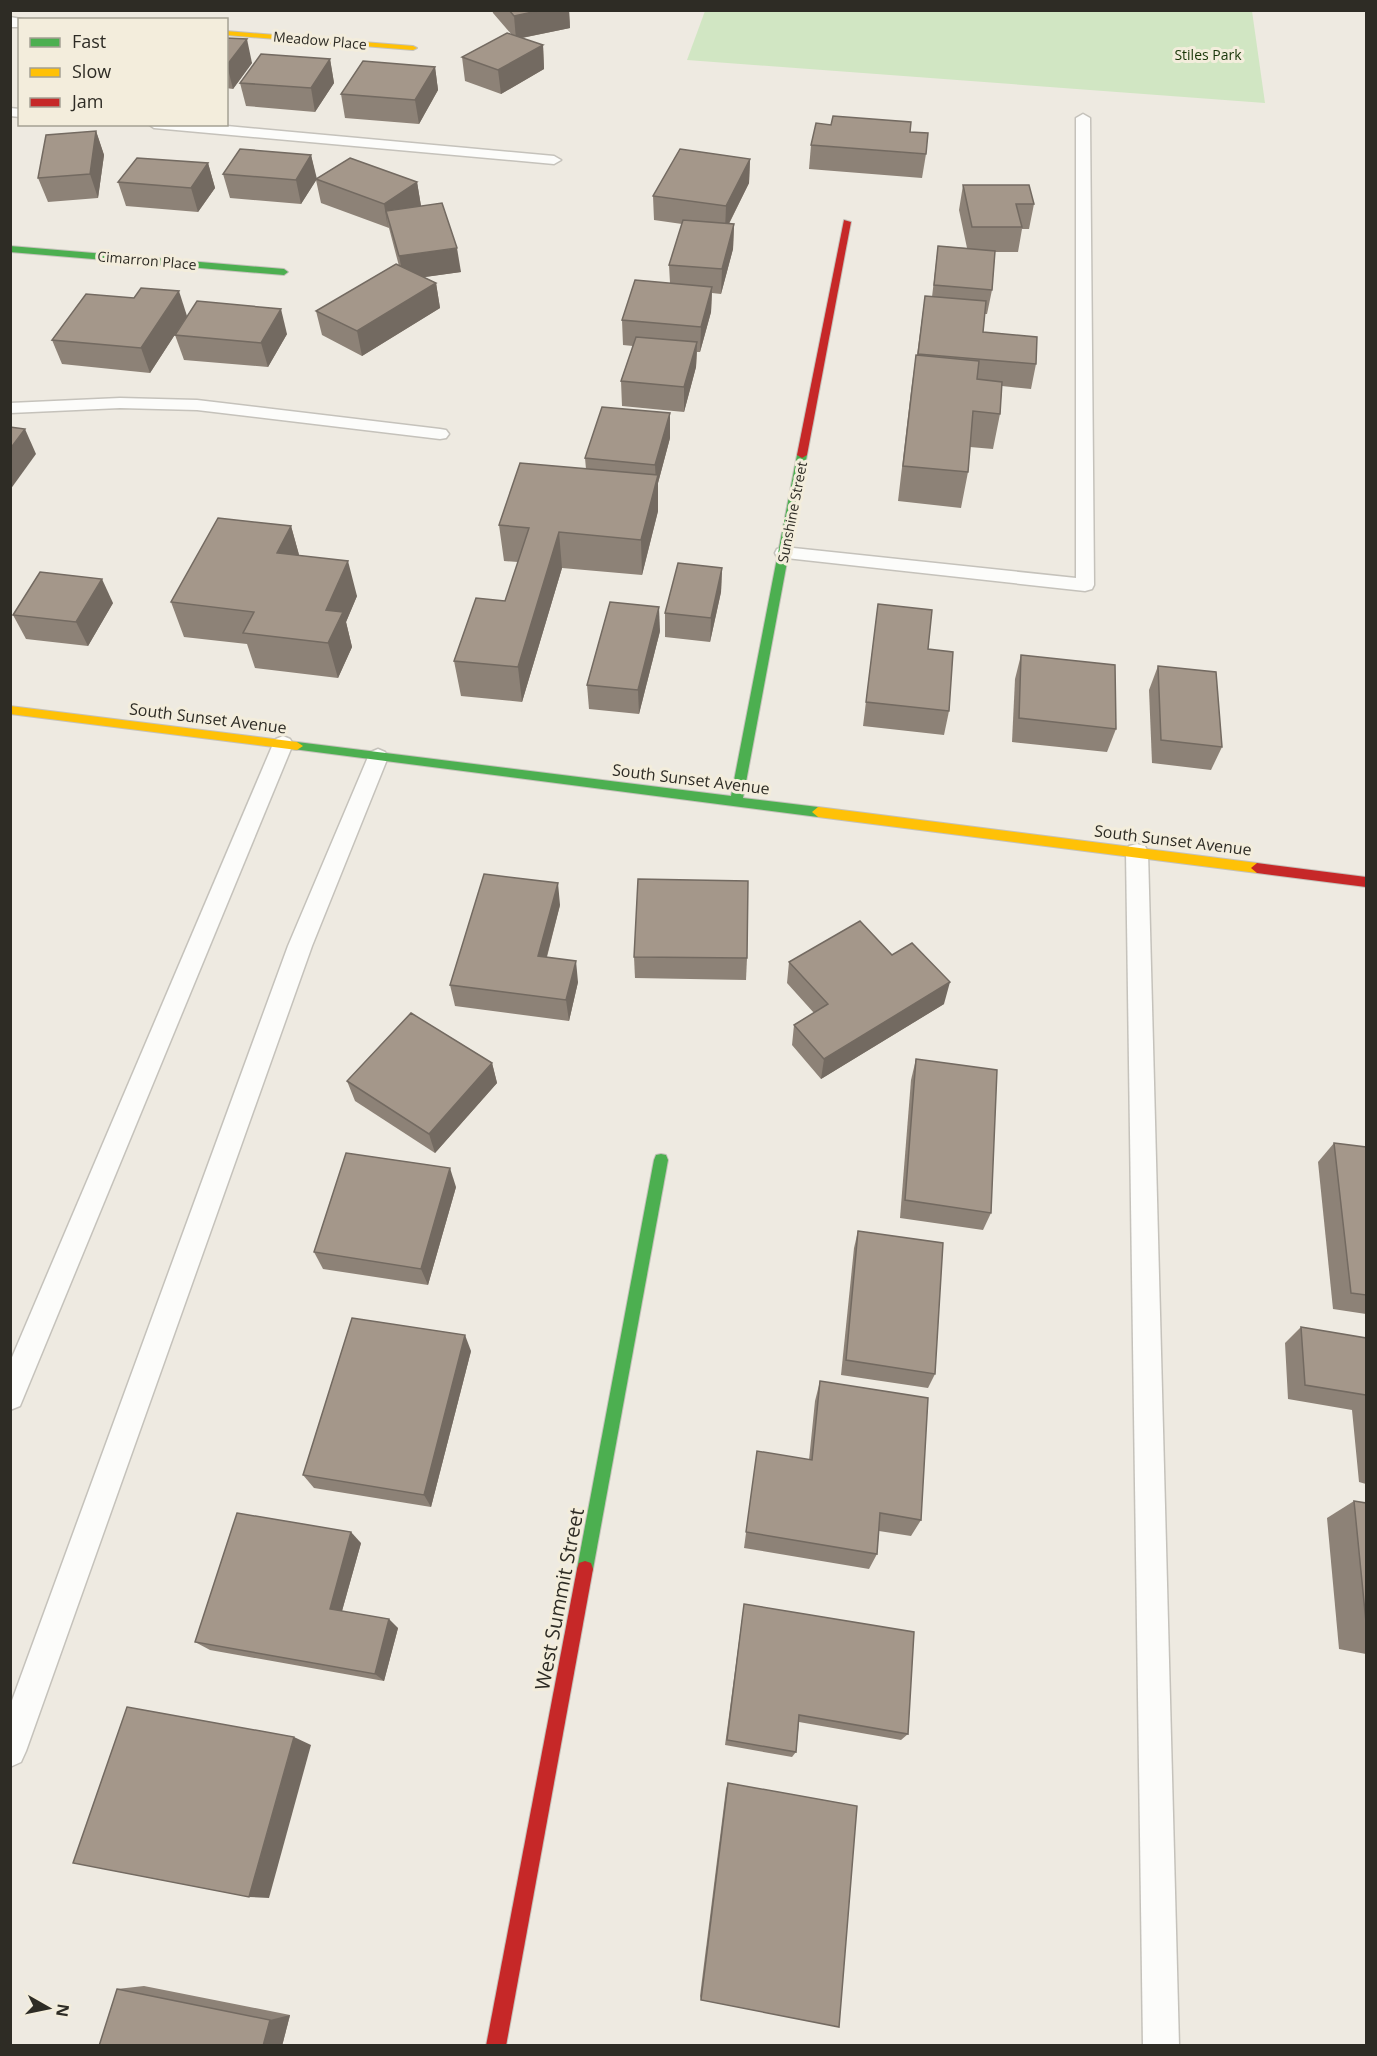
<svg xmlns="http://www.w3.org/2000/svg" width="1377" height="2056" font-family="'Open Sans',sans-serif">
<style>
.green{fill:#d1e6c3}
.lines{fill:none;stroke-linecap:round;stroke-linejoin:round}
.lane-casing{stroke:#c5c2bb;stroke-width:3}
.street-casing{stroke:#c5c2bb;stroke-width:3}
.fast-casing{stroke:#c5c2bb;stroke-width:2}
.slow-casing{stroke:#c5c2bb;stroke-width:2}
.jam-casing{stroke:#c5c2bb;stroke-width:2}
.lane{fill:#fcfcfa;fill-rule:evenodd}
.street{fill:#fcfcfa;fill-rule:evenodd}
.fast{fill:#4caf50;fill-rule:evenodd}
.slow{fill:#ffc107;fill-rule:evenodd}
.jam{fill:#c62828;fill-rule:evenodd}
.wall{fill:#8d8277}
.shaded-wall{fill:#736a61}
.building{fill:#a4978a;stroke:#736a61;stroke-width:1.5}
.labels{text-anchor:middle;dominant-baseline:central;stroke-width:6;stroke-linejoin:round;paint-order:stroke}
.far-street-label{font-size:14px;fill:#2e2c25;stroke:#f3eddc}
.far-park-label{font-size:14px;fill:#173407;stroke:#f3eddc}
.street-label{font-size:16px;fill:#2e2c25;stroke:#f3eddc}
.near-street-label{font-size:20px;fill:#2e2c25;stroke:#f3eddc}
</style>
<rect width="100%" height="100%" fill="#eeeae1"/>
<path class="green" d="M 705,11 L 1252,11 L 1265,103 L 687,60 Z"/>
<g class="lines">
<defs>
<g id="lane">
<path d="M 10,108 L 20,109 L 20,117 L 10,116 Z"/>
<path d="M 1083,114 L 1090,118 L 1094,585 L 1092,589 L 1085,591 L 777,557 L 775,553 L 777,549 L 784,547 L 1076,578 L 1076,118 Z"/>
<path d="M 148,124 L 205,124 L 554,156 L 561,160 L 554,164 L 154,128 Z"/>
<path d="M 120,398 L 197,400 L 440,429 L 446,430 L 449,434 L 446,438 L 440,439 L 197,410 L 120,408 L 10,413 L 10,403 Z"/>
<path d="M 283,736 L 290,739 L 293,744 L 20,1406 L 10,1410 L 10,1362 L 273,744 L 276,739 Z"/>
<path d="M 378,749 L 385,752 L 388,757 L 312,946 L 26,1751 L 21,1762 L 10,1767 L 10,1706 L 288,946 L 368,757 L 371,752 Z"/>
<path d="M 1137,844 L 1145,846 L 1148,852 L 1179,2046 L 1143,2046 L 1126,852 L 1129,846 Z"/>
</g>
<path id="street" d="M 10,17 L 27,20 L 20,20 L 20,27 L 10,27 Z"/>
<g id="fast">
<path d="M 10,246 L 284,269 L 288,272 L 284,275 L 10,252 Z"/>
<path d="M 802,452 L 807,455 L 743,798 L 818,807 L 824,812 L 822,815 L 818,817 L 293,749 L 291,746 L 297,742 L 731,796 L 797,455 Z"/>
<path d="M 661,1154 L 666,1155 L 668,1160 L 593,1569 L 591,1575 L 585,1577 L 579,1575 L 577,1569 L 654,1160 L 656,1155 Z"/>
</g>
<g id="slow">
<path d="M 226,31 L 413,46 L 417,48 L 413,50 L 226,35 Z"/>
<path d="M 10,706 L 297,742 L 303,746 L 297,750 L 10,714 Z"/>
<path d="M 818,807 L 1257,863 L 1263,868 L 1257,873 L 818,817 L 812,812 Z"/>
</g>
<g id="jam">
<path d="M 844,220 L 851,222 L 807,455 L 802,458 L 797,455 Z"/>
<path d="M 1257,863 L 1366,877 L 1366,887 L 1257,873 L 1251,868 Z"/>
<path d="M 585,1561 L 591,1563 L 593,1569 L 506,2046 L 486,2046 L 577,1569 L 579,1563 Z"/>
</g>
</defs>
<use href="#lane" class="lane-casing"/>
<use href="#street" class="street-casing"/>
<use href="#fast" class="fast-casing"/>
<use href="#slow" class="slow-casing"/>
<use href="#jam" class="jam-casing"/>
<use href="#lane" class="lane"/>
<use href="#street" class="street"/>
<use href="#fast" class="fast"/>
<use href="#slow" class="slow"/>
<use href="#jam" class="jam"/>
</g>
<g class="wall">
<path d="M 492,10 L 569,10 L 570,28 L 522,38 L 543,45 L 544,69 L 501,94 L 465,81 L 462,57 L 512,35 L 493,13 Z"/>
<path d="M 226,38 L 252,63 L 233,89 L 226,88 Z"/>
<path d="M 330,59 L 334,83 L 315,112 L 246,106 L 240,83 Z"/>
<path d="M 435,67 L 438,90 L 419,124 L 345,118 L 341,94 Z"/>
<path d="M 96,131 L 104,155 L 98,198 L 48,202 L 38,178 Z"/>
<path d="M 811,145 L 926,154 L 922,178 L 809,169 Z"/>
<path d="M 311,155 L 316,178 L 417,182 L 421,206 L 461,272 L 424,277 L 436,283 L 440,308 L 362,356 L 322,335 L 316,311 L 399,266 L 389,228 L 321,203 L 316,180 L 301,204 L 230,198 L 223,174 Z"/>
<path d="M 750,159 L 749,183 L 729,224 L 734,224 L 733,249 L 721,294 L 712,293 L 711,312 L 700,352 L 697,352 L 696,367 L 684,412 L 622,406 L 621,381 L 633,346 L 623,345 L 622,320 L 670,283 L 669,265 L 682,224 L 654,220 L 653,196 Z"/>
<path d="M 208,163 L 215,188 L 198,212 L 126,206 L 118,182 Z"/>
<path d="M 963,185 L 1034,204 L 1029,229 L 1022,229 L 1018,252 L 995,252 L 992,290 L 987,314 L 985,314 L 983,332 L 1036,364 L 1031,389 L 1002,386 L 1000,414 L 993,449 L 970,447 L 968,472 L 961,508 L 898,501 L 911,391 L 916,355 L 917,355 L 925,296 L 932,297 L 938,246 L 967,248 L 959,210 Z"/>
<path d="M 187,316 L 150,373 L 62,364 L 52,340 Z"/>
<path d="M 287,334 L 268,367 L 184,360 L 175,335 Z"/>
<path d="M 670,438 L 658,483 L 658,511 L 642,575 L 562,568 L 522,702 L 461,696 L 454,661 L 505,601 L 518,562 L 504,561 L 499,525 L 586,469 L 585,458 Z"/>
<path d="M 291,526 L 299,555 L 357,596 L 346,622 L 352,647 L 338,678 L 255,668 L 247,644 L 184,637 L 171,602 Z"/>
<path d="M 722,568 L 721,592 L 710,642 L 665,637 L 665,613 Z"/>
<path d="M 113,603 L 88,646 L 26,639 L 13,615 Z"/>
<path d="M 878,604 L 928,649 L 949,711 L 944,735 L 863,726 Z"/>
<path d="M 660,631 L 639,714 L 589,709 L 587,685 Z"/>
<path d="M 1021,655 L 1116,729 L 1107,752 L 1012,742 L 1015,679 Z"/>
<path d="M 1158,666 L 1222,747 L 1211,770 L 1152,763 L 1149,690 Z"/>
<path d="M 560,905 L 547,957 L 578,982 L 569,1021 L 455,1006 L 450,985 Z"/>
<path d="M 892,955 L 944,1004 L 821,1079 L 792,1045 L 794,1025 L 814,1013 L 787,983 L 789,962 Z"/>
<path d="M 634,957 L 747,958 L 746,980 L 635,978 Z"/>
<path d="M 916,1059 L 991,1213 L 983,1230 L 900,1218 L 911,1080 Z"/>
<path d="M 492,1063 L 497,1083 L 435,1153 L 355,1101 L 347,1081 Z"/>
<path d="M 1334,1143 L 1366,1147 L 1366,1314 L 1333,1309 L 1318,1162 Z"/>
<path d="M 456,1187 L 428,1285 L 323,1269 L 314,1252 Z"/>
<path d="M 858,1231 L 935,1374 L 928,1388 L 841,1375 L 854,1248 Z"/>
<path d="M 1301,1327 L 1366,1338 L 1366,1484 L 1359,1482 L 1352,1410 L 1288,1399 L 1285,1343 Z"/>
<path d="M 471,1351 L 431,1507 L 314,1488 L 303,1475 Z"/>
<path d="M 820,1381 L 921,1520 L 911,1536 L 879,1531 L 877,1554 L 869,1569 L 744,1548 L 757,1451 L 809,1460 L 815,1401 Z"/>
<path d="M 1354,1501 L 1366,1503 L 1366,1654 L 1339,1649 L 1327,1518 Z"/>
<path d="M 361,1543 L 342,1611 L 398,1628 L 384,1681 L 210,1650 L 195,1642 Z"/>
<path d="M 744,1604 L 908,1734 L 901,1740 L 799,1722 L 796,1752 L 792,1757 L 725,1745 Z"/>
<path d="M 728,1783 L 701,2000 L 700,1996 L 726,1789 Z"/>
<path d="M 144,1986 L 290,2015 L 282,2046 L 117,1989 Z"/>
</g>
<g class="shaded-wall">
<path d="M 542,10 L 569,10 L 570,28 L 516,39 L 514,16 Z"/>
<path d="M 247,39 L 252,63 L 233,89 L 227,65 Z"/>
<path d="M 543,45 L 544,69 L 501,94 L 498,70 Z"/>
<path d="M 330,59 L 334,83 L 315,112 L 311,88 Z"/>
<path d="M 435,67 L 438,90 L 419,124 L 415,100 Z"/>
<path d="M 96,131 L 104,155 L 98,198 L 90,174 Z"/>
<path d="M 311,155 L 317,179 L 301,204 L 296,180 Z"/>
<path d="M 750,159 L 749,183 L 725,231 L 726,206 Z"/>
<path d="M 208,163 L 215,188 L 198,212 L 191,188 Z"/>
<path d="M 417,182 L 421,206 L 386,211 L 388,228 L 384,204 Z"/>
<path d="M 734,224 L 733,249 L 721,294 L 722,269 Z"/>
<path d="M 457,248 L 461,272 L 404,280 L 399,256 Z"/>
<path d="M 436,283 L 440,308 L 362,356 L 357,331 Z"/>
<path d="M 712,287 L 711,312 L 700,352 L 701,327 Z"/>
<path d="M 179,291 L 187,316 L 150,373 L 141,348 Z"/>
<path d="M 281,309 L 287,334 L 268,367 L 261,343 Z"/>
<path d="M 697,342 L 696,367 L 684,412 L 684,387 Z"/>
<path d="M 670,413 L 670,438 L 658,483 L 658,511 L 642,575 L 641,540 L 656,483 L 655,465 Z"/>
<path d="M 25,429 L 36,454 L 10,490 L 10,449 Z"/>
<path d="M 291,526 L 301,562 L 277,553 Z"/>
<path d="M 559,532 L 562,568 L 522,702 L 518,667 Z"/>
<path d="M 348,561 L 357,596 L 346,622 L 352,647 L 338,678 L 328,643 L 326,610 Z"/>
<path d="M 722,568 L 721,592 L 710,642 L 711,618 Z"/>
<path d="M 102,579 L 113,603 L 88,646 L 76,622 Z"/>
<path d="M 659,607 L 660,631 L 639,714 L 638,690 Z"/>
<path d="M 558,883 L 560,905 L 541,978 L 538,956 Z"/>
<path d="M 576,961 L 578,982 L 569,1021 L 566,1000 Z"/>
<path d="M 950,982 L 944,1004 L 821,1079 L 824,1059 Z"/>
<path d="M 492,1063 L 497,1083 L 435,1153 L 429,1134 Z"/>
<path d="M 450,1168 L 456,1187 L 428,1285 L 421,1269 Z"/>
<path d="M 465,1335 L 471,1351 L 431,1507 L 424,1495 Z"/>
<path d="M 351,1532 L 361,1543 L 340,1618 L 330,1609 Z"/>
<path d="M 389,1619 L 398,1628 L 384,1681 L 375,1674 Z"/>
<path d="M 294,1737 L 311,1745 L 269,1898 L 249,1897 Z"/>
<path d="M 290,2015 L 282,2046 L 263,2046 L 270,2020 Z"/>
</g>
<g class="building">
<path d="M 509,10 L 542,10 L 514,16 Z"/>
<path d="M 507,33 L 543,45 L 498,70 L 462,57 Z"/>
<path d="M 226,38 L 247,39 L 227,65 L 226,65 Z"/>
<path d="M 261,54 L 330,59 L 311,88 L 240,83 Z"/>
<path d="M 363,61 L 435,67 L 415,100 L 341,94 Z"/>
<path d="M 833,116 L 911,122 L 910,132 L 928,133 L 926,154 L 811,145 L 816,123 L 831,125 Z"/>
<path d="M 96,131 L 90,174 L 38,178 L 46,135 Z"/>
<path d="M 240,149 L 311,155 L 296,180 L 223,174 Z"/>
<path d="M 680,149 L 750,159 L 726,206 L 653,196 Z"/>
<path d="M 137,158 L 208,163 L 191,188 L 118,182 Z"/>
<path d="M 350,158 L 417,182 L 384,204 L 316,179 Z"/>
<path d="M 963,185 L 1029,185 L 1034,204 L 1016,204 L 1022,227 L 972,227 Z"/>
<path d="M 442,203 L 457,248 L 399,256 L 386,211 Z"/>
<path d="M 683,220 L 734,224 L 722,269 L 669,265 Z"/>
<path d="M 938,246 L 995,251 L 992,290 L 934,285 Z"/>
<path d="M 396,264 L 436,283 L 357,331 L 316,311 Z"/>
<path d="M 635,280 L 712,287 L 701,327 L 622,320 Z"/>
<path d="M 141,288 L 179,291 L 141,348 L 52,340 L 86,294 L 134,298 Z"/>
<path d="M 925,296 L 986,301 L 983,332 L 1037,337 L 1036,364 L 918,354 Z"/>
<path d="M 197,301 L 281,309 L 261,343 L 175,335 Z"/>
<path d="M 636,337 L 697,342 L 684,387 L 621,381 Z"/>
<path d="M 916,355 L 979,361 L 977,379 L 1002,382 L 1000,414 L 973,411 L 968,472 L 903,466 Z"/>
<path d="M 602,407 L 670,413 L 655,465 L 585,458 Z"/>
<path d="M 10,427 L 25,429 L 10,449 Z"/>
<path d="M 520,463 L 658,475 L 641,540 L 559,532 L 518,667 L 454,661 L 476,598 L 505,601 L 529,528 L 499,525 Z"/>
<path d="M 218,518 L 291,526 L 277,553 L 348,561 L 326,610 L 343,612 L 328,643 L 243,633 L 254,612 L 171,602 Z"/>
<path d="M 678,563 L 722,568 L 711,618 L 665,613 Z"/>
<path d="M 40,572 L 102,579 L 76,622 L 13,615 Z"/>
<path d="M 610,602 L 659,607 L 638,690 L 587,685 Z"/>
<path d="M 878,604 L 932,610 L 928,649 L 953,652 L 949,711 L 866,702 Z"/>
<path d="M 1021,655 L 1115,665 L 1116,729 L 1019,718 Z"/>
<path d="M 1158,666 L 1216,672 L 1222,747 L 1161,740 Z"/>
<path d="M 484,874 L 558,883 L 538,956 L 576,961 L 566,1000 L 450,985 Z"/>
<path d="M 638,879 L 748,881 L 747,958 L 634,957 Z"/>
<path d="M 860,921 L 892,955 L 912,943 L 950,982 L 824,1059 L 794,1025 L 828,1004 L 789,962 Z"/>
<path d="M 411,1013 L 492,1063 L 429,1134 L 347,1081 Z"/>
<path d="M 916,1059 L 997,1070 L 991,1213 L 905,1200 Z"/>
<path d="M 1334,1143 L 1366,1147 L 1366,1295 L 1351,1293 Z"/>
<path d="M 346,1153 L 450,1168 L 421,1269 L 314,1252 Z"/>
<path d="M 858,1231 L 943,1243 L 935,1374 L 846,1360 Z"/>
<path d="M 352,1318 L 465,1335 L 424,1495 L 303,1475 Z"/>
<path d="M 1301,1327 L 1366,1338 L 1366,1395 L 1305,1385 Z"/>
<path d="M 820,1381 L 928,1398 L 921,1520 L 880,1513 L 877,1554 L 746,1532 L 757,1451 L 812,1460 Z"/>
<path d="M 1354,1501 L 1366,1503 L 1366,1622 Z"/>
<path d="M 237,1513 L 351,1532 L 330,1609 L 389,1619 L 375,1674 L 195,1642 Z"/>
<path d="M 744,1604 L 914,1632 L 908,1734 L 799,1715 L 796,1752 L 727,1740 Z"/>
<path d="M 127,1707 L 294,1737 L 249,1897 L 73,1863 Z"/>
<path d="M 728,1783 L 857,1806 L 839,2027 L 701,2000 Z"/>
<path d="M 117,1989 L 270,2020 L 263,2046 L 99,2046 Z"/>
</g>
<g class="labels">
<g class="far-street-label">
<text transform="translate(320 40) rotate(5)">Meadow Place</text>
<text transform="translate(147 260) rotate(5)">Cimarron Place</text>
<text transform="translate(792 512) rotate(-79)">Sunshine Street</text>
</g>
<g class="far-park-label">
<text x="1208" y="54">Stiles Park</text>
</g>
<g class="street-label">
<text transform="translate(208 718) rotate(7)">South Sunset Avenue</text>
<text transform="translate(691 779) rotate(7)">South Sunset Avenue</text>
<text transform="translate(1173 840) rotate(7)">South Sunset Avenue</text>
</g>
<g class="near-street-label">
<text transform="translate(559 1599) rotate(-79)">West Summit Street</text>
</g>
</g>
<rect width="1377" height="2056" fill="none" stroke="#2e2c25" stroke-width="24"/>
<rect x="18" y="18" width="210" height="108" fill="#f3eddc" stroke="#a4a093" stroke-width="1.5"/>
<rect x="30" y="38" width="30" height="9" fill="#4caf50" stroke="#a4a093" stroke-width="1.5"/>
<text x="72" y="48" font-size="18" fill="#2e2c25">Fast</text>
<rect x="30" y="68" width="30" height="9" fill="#ffc107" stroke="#a4a093" stroke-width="1.5"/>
<text x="72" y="78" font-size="18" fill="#2e2c25">Slow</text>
<rect x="30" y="98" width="30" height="9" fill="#c62828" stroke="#a4a093" stroke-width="1.5"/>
<text x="72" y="108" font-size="18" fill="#2e2c25">Jam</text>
<g transform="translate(48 2008) rotate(99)" stroke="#f3eddc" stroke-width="4.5" paint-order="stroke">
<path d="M0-4.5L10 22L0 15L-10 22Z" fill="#2e2c25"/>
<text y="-9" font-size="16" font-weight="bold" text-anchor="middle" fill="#2e2c25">N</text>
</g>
</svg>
